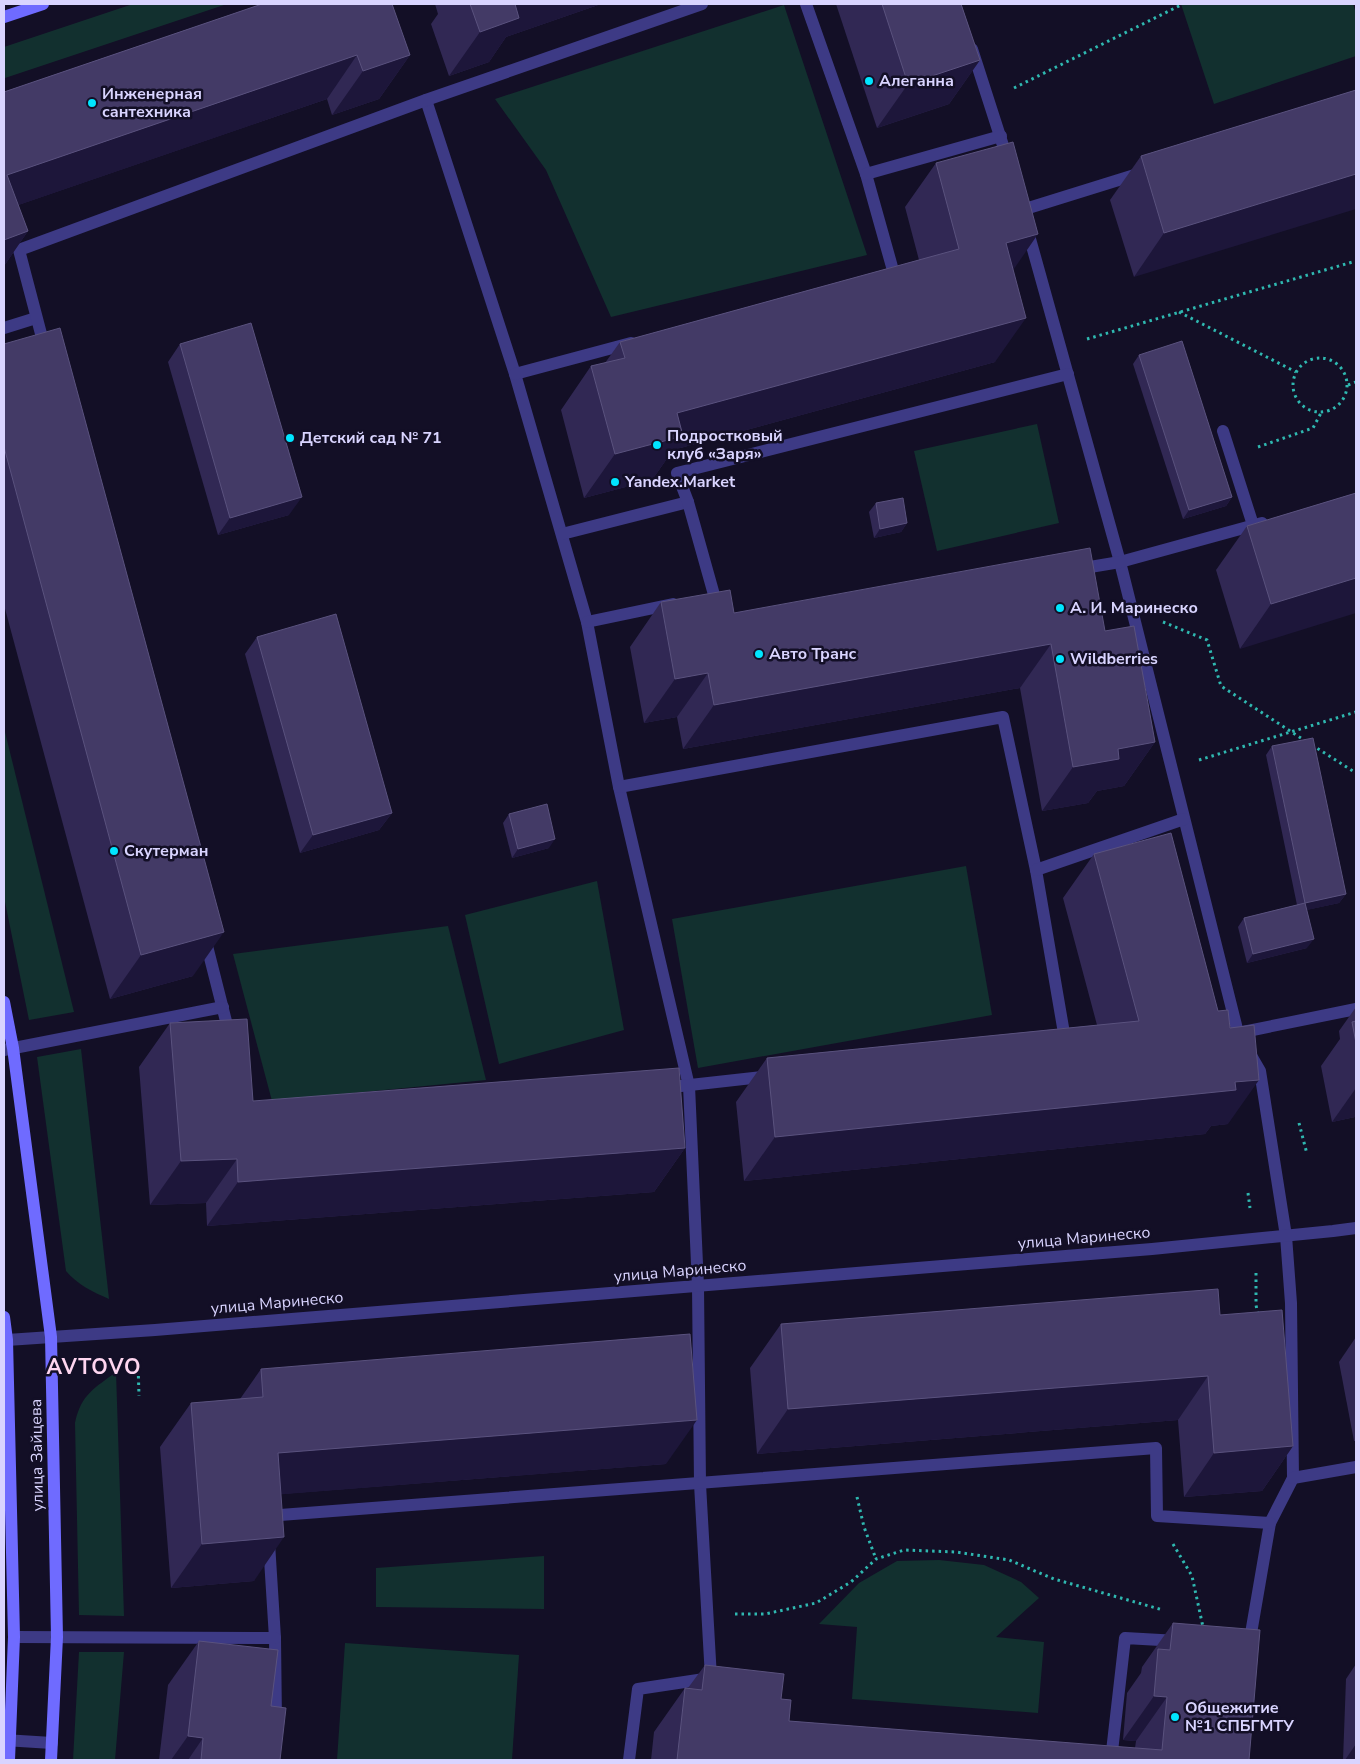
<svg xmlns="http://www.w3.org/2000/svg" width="1360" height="1764" font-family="'Nunito Sans',sans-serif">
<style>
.green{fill:#12302f}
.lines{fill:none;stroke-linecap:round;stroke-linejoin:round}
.path{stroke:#2fb8b0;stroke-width:3;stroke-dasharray:2.5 4;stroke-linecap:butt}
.lane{stroke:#3d3a85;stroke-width:12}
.street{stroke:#3d3a85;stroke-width:12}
.secondary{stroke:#6f6bff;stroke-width:12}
.wall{fill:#312854}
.shaded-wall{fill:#1d163a}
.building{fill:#433a66;stroke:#5a527e}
.poi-dot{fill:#00e5ff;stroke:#130f26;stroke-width:2}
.labels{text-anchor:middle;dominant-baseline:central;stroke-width:5;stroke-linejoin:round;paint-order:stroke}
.poi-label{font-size:16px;font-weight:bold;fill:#d9d4ff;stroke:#130f26;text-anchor:start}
.street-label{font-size:16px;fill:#d9d4ff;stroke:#130f26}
.district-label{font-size:21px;font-weight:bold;letter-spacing:1px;fill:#ffd6f0;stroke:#130f26}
</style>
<rect width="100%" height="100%" fill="#130f26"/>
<g class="green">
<path d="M 133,4 L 227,4 L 5,78 L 4,47 Z"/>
<path d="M 1181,4 L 1353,4 L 1356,13 L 1356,56 L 1214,104 Z"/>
<path d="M 784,5 L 867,255 L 611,317 L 546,170 L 495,99 Z"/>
<path d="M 1037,424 L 1059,523 L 937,551 L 914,451 Z"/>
<path d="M 4,728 L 74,1012 L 29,1020 L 4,897 Z"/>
<path d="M 966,866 L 992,1015 L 698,1068 L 672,919 Z"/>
<path d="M 597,881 L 624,1030 L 499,1064 L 465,915 Z"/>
<path d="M 448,926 L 486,1080 L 272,1101 L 233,954 Z"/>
<path d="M 81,1049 L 109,1299 C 93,1292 78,1285 66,1271 L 37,1057 Z"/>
<path d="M 116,1372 L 124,1616 L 79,1615 L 75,1423 C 81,1394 95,1388 116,1372 Z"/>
<path d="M 544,1556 L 544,1609 L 376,1607 L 376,1568 Z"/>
<path d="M 939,1560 L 984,1565 L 1021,1582 L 1039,1598 L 996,1637 L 1044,1642 L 1038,1713 L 852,1699 L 857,1627 L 819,1624 L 859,1583 L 897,1561 Z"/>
<path d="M 345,1643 L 519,1655 L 512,1760 L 337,1760 Z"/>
<path d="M 79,1652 L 124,1652 L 115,1760 L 73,1760 Z"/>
</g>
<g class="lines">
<g class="path">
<path d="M 1014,88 L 1181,5"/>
<path d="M 1179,312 L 1296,372"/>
<path d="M 1087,339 L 1356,261"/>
<circle cx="1320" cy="385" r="27"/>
<path d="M 1348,385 L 1356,382"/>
<path d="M 1258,447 L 1313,428 L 1321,413"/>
<path d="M 1163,622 L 1207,640 L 1221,686 L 1307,742"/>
<path d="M 1312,745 L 1356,773"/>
<path d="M 1199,760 L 1356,712"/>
<path d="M 1299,1123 L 1307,1154"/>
<path d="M 1248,1193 L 1250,1208"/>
<path d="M 1256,1273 L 1256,1305 L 1258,1315"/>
<path d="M 138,1363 L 139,1396"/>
<path d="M 857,1497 L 864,1527 L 876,1559"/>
<path d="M 1173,1544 L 1192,1576 L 1203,1627"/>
<path d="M 735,1614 L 765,1614 L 816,1603 L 851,1582 L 876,1559 L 904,1550 L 956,1552 L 1009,1560 L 1054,1579 L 1163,1610"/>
</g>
<g class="lane">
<path d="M 806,4 L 866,174 L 894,274 L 887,276"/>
<path d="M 972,49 L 1008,161"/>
<path d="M 426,100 L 515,374 L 587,622 L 619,787 L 689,1086 L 698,1286 L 700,1484 L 711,1678 L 638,1689 L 629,1760"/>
<path d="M 866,174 L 1001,136"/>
<path d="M 1022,210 L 1141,173"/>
<path d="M 1027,228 L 1120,562 L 1238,1033 L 1260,1071 L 1286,1236 L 1291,1303 L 1293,1478 L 1270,1523 L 1249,1645"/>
<path d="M 4,328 L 36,318"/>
<path d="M 45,349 L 19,250 L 426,100 L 702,4"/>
<path d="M 515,374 L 631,343"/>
<path d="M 1223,431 L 1253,525"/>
<path d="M 562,534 L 688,502"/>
<path d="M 1078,569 L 1120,562 L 1262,523"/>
<path d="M 718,609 L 688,502 L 677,473 L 1068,374"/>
<path d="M 587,622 L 673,604"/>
<path d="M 619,787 L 1003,717 L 1036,870 L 1065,1039 L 1058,1039"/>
<path d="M 1036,870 L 1184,819"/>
<path d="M 205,938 L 230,1037"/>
<path d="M 1238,1033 L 1356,1009"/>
<path d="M 4,1050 L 223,1007"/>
<path d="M 663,1088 L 770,1076"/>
<path d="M 1293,1478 L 1356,1467"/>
<path d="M 267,1518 L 267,1516 L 1156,1448 L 1157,1516 L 1270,1523"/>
<path d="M 269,1543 L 275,1638 L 276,1722"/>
<path d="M 14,1637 L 275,1638"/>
<path d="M 4,1740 L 52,1743"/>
<path d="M 1108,1760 L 1111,1760 L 1125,1638 L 1178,1641"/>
</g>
<path class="street" d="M 7,1340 L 155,1330 L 1152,1249 L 1333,1231 L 1356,1228"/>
<g class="secondary">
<path d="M 4,17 L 43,4"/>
<path d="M 4,1002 L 13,1048 L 51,1337 L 57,1637 L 51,1760"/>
<path d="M 4,1317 L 7,1340 L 14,1637 L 9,1760"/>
</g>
</g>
<g class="wall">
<path d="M 262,4 L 410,55 L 379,99 L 332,115 L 327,99 L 18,205 L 28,231 L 4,266 L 4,92 Z"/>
<path d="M 435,4 L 601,4 L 506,37 L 489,62 L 449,76 L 431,24 L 438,14 Z"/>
<path d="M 836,4 L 961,4 L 980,60 L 949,104 L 877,128 Z"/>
<path d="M 1356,90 L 1134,277 L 1110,200 L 1141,156 Z"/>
<path d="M 936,163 L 1013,270 L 995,362 L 673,450 L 652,480 L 584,498 L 561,410 L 591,366 L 605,363 L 620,342 L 919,260 L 905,207 Z"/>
<path d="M 4,344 L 193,976 L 110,999 L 4,605 Z"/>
<path d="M 180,344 L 289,515 L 218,535 L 168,362 Z"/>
<path d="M 1139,355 L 1232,497 L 1226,506 L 1183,519 L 1133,364 Z"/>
<path d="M 1356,493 L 1240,649 L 1216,570 L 1247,526 Z"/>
<path d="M 876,503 L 907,523 L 901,532 L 874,538 L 869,512 Z"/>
<path d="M 661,602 L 734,613 L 1105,631 L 1155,742 L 1124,786 L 1097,791 L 1088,803 L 1042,811 L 1020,688 L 683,749 L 677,717 L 644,723 L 630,647 Z"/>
<path d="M 257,637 L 392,813 L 379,830 L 300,853 L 245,654 Z"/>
<path d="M 1272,746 L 1346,894 L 1339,903 L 1306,910 L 1307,948 L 1247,963 L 1238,927 L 1244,918 L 1297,905 L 1266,755 Z"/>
<path d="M 509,814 L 549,848 L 512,858 L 503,823 Z"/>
<path d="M 1094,854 L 1228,1124 L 1211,1126 L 1205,1134 L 744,1181 L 736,1102 L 767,1058 L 1097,1025 L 1063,898 Z"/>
<path d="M 1356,1007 L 1356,1123 L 1355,1117 L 1332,1122 L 1321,1066 L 1340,1039 L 1339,1031 Z"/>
<path d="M 170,1023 L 253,1101 L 685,1148 L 654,1192 L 207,1226 L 206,1203 L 150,1205 L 139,1067 Z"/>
<path d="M 1220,1315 L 1293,1446 L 1262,1491 L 1184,1497 L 1178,1420 L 757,1454 L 750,1368 L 781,1324 Z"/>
<path d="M 1356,1337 L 1356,1441 L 1354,1441 L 1339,1362 Z"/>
<path d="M 261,1369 L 666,1464 L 281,1494 L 254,1581 L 171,1588 L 160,1447 L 191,1403 L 240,1399 Z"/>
<path d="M 1173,1623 L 1249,1760 L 651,1760 L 654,1732 L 685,1688 L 688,1688 L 705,1665 L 781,1699 L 789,1721 L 1135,1748 L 1136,1741 L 1123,1740 L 1127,1693 L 1141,1673 L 1142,1667 Z"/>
<path d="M 199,1641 L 271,1706 L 280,1760 L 159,1760 L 168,1685 Z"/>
<path d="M 1356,1664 L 1356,1760 L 1343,1760 L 1346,1679 Z"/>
</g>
<g class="shaded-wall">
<path d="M 512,4 L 601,4 L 506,37 L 489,62 L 449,76 L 480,32 Z"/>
<path d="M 357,55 L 327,99 L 4,210 L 7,175 Z"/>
<path d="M 410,55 L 379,99 L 332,115 L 363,71 Z"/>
<path d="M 980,60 L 949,104 L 877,128 L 908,84 Z"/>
<path d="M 1356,174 L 1356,209 L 1134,277 L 1164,233 Z"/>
<path d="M 28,231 L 4,266 L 4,240 Z"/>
<path d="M 1038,234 L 1007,279 L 1006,243 Z"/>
<path d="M 1026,318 L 995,362 L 673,450 L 652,480 L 584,498 L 615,454 L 677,413 Z"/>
<path d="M 302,497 L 289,515 L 218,535 L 230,518 Z"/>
<path d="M 1232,497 L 1226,506 L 1183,519 L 1189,510 Z"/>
<path d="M 907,523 L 901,532 L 874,538 L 880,529 Z"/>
<path d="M 1356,578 L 1356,613 L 1240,649 L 1271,604 Z"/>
<path d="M 1051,644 L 1020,688 L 683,749 L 714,705 Z"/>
<path d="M 708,673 L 677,717 L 644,723 L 675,679 Z"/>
<path d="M 1155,742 L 1124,786 L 1097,791 L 1088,803 L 1042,811 L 1073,767 L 1118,749 Z"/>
<path d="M 392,813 L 379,830 L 300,853 L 313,835 Z"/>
<path d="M 555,839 L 549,848 L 512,858 L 518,849 Z"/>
<path d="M 1346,894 L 1339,903 L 1298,912 L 1305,903 Z"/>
<path d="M 224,932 L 193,976 L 110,999 L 141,955 Z"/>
<path d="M 1314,939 L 1307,948 L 1247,963 L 1253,954 Z"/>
<path d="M 1259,1080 L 1228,1124 L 1211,1126 L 1205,1134 L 744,1181 L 775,1137 Z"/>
<path d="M 1356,1088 L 1356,1116 L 1355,1117 L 1332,1122 Z"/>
<path d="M 685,1148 L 654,1192 L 207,1226 L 238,1182 Z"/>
<path d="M 237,1159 L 206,1203 L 150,1205 L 181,1161 Z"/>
<path d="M 1208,1376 L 1178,1420 L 757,1454 L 788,1409 Z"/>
<path d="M 697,1420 L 666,1464 L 247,1497 L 278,1453 Z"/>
<path d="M 1293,1446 L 1262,1491 L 1184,1497 L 1214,1453 Z"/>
<path d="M 284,1537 L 254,1581 L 171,1588 L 202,1544 Z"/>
<path d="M 1154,1696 L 1167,1697 L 1136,1741 L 1123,1740 Z"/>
<path d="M 188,1736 L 203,1738 L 188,1760 L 171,1760 Z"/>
<path d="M 1356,1744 L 1356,1760 L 1345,1760 Z"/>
</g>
<g class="building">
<path d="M 262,4 L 392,4 L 410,55 L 363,71 L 357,55 L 7,175 L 28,231 L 4,240 L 4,92 Z"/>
<path d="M 470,4 L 515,4 L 519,18 L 480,32 Z"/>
<path d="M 882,4 L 961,4 L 980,60 L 908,84 Z"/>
<path d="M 1356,90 L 1356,174 L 1164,233 L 1141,156 Z"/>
<path d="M 1013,142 L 1038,234 L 1006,243 L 1026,318 L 677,413 L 683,436 L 615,454 L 591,366 L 625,358 L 620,342 L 959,249 L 936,163 Z"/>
<path d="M 251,323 L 302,497 L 230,518 L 180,344 Z"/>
<path d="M 60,328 L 224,932 L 141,955 L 4,447 L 4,344 Z"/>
<path d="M 1182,341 L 1232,497 L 1189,510 L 1139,355 Z"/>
<path d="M 1356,493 L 1356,578 L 1271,604 L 1247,526 Z"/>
<path d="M 903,498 L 907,523 L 880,529 L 876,503 Z"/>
<path d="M 1090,548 L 1105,631 L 1134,626 L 1155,742 L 1118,749 L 1119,759 L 1073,767 L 1051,644 L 714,705 L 708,673 L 675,679 L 661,602 L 730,590 L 734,613 Z"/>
<path d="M 336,614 L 392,813 L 313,835 L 257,637 Z"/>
<path d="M 1313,738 L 1346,894 L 1305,903 L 1272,746 Z"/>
<path d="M 547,804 L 555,839 L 518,849 L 509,814 Z"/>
<path d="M 1171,833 L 1218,1011 L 1228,1010 L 1230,1028 L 1254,1025 L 1259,1080 L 1235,1082 L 1236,1090 L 775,1137 L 767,1058 L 1139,1021 L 1094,854 Z"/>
<path d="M 1305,903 L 1314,939 L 1253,954 L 1244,918 Z"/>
<path d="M 247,1019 L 253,1101 L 679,1068 L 685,1148 L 238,1182 L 237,1159 L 181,1161 L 170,1023 Z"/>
<path d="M 1356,1021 L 1356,1043 L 1352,1022 Z"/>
<path d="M 1218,1289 L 1220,1315 L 1282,1310 L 1293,1446 L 1214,1453 L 1208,1376 L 788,1409 L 781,1324 Z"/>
<path d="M 690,1334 L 697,1420 L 278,1453 L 284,1537 L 202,1544 L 191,1403 L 263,1397 L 261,1369 Z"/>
<path d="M 1173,1623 L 1260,1630 L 1249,1760 L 677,1760 L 685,1688 L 702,1690 L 705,1665 L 784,1674 L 781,1699 L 791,1700 L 789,1721 L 1162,1750 L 1167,1697 L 1154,1696 L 1158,1649 L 1170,1650 Z"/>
<path d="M 199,1641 L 278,1650 L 271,1706 L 286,1708 L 280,1760 L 201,1760 L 203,1738 L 188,1736 Z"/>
</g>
<g class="poi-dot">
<circle cx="869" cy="81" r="5"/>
<circle cx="92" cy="103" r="5"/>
<circle cx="290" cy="438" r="5"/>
<circle cx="657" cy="445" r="5"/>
<circle cx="615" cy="482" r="5"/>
<circle cx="1060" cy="608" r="5"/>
<circle cx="759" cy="654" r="5"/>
<circle cx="1060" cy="659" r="5"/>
<circle cx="114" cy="851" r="5"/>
<circle cx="1175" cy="1717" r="5"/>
</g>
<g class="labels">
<g class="poi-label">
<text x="879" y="81">Алеганна</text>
<text x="102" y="94">Инженерная<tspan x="102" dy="18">сантехника</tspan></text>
<text x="667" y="436">Подростковый<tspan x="667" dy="18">клуб «Заря»</tspan></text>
<text x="300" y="438">Детский сад № 71</text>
<text x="625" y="482">Yandex.Market</text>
<text x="1070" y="608">А. И. Маринеско</text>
<text x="769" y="654">Авто Транс</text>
<text x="1070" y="659">Wildberries</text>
<text x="124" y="851">Скутерман</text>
<text x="1185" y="1708">Общежитие<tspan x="1185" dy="18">№1 СПБГМТУ</tspan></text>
</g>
<g class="street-label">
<text transform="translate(1084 1238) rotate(-5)">улица Маринеско</text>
<text transform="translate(680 1271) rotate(-5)">улица Маринеско</text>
<text transform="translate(277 1303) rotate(-5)">улица Маринеско</text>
<text transform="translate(37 1455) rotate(-91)">улица Зайцева</text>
</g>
<g class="district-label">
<text x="94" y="1367">AVTOVO</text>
</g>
</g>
<rect width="1360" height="1764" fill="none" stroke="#d9d4ff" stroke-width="10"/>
</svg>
